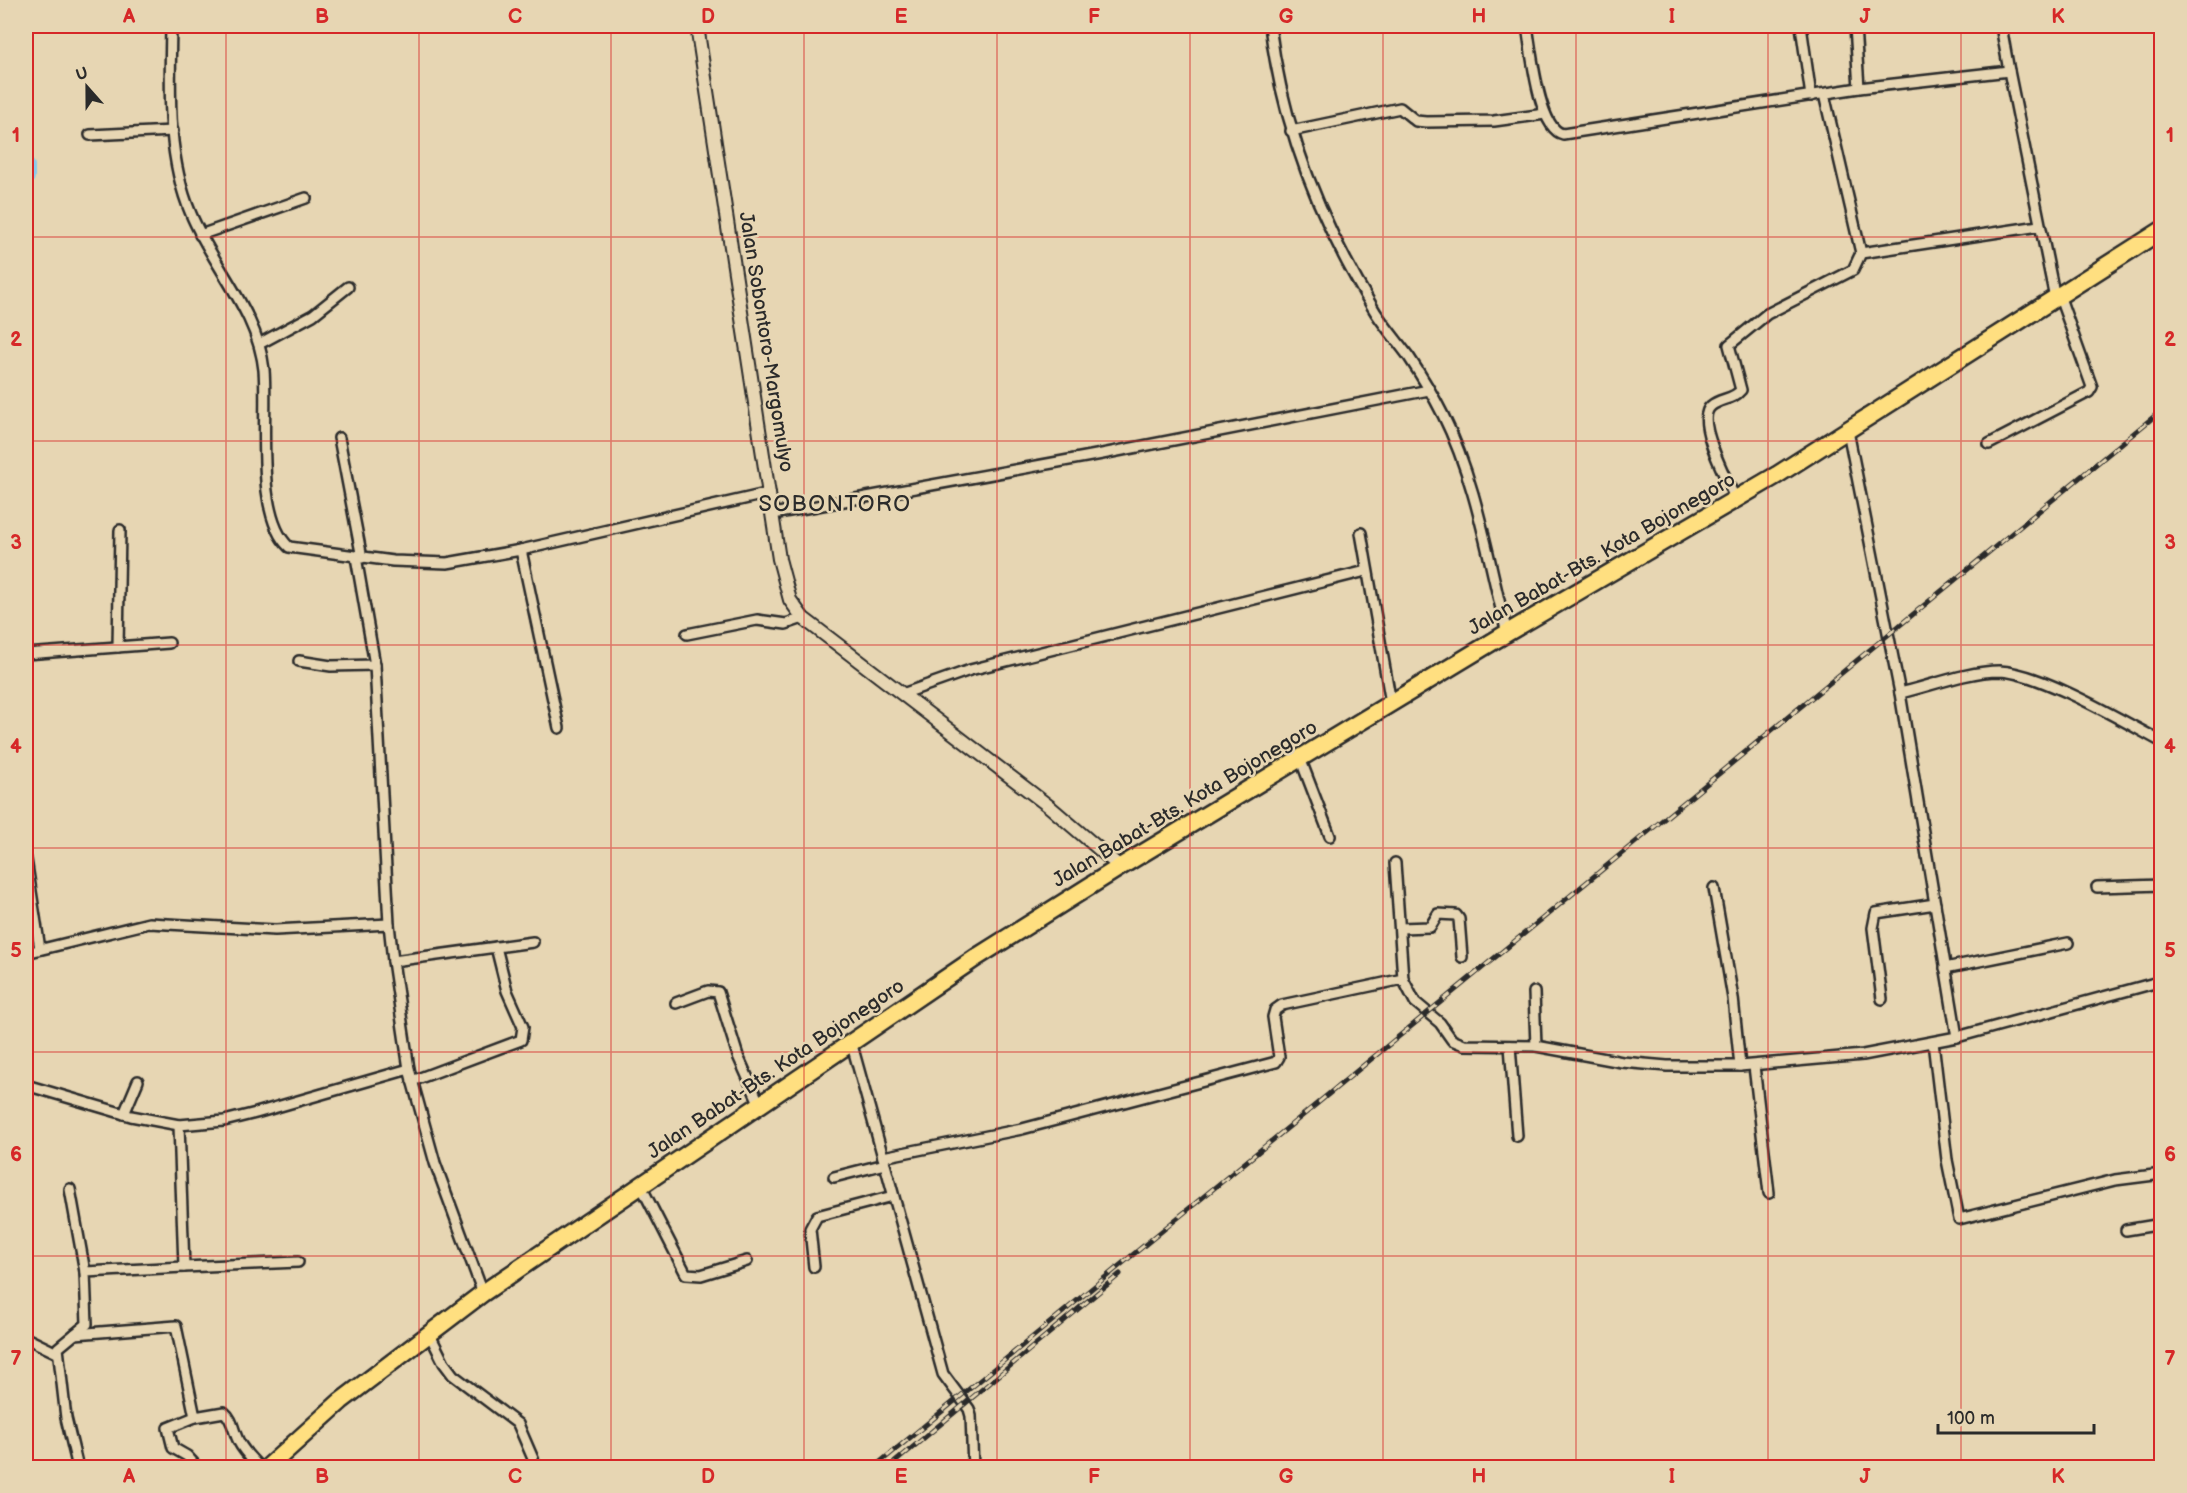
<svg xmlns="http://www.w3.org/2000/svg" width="2187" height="1493" font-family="'Balsamiq Sans',sans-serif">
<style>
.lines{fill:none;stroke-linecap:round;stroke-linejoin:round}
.river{stroke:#8acbeb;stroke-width:18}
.street-casing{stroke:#2b2b2b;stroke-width:14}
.secondary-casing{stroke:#2b2b2b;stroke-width:16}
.highway-casing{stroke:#2b2b2b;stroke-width:21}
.street{stroke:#e7d6b3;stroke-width:9}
.secondary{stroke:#e7d6b3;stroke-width:12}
.highway{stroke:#ffdf80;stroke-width:16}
.rail-casing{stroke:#2b2b2b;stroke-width:5}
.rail{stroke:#e7d6b3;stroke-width:3;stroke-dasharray:9;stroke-linecap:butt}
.grid{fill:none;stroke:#d62828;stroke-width:1.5;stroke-opacity:0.55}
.labels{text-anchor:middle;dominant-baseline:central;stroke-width:5;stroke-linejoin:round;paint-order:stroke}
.street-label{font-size:20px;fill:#2b2b2b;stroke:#e7d6b3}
.quarter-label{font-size:22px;letter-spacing:1.5px;fill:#2b2b2b;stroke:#e7d6b3}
.neatline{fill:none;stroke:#d62828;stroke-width:2}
.grid-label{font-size:20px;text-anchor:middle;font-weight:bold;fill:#d62828}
</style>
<rect width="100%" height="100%" fill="#e7d6b3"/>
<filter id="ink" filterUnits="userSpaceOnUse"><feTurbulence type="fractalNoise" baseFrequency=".0167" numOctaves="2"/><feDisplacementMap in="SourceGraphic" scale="12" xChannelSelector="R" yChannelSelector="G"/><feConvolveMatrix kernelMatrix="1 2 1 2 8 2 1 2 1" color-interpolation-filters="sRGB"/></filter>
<g filter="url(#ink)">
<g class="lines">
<path class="river" d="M 26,166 L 26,177"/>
<defs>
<g id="street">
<path d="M 171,26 C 170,88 166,155 191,214 C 213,267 258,312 264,370 C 268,416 254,515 289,547 L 393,561 L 447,563 L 521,550 L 770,493"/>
<path d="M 1270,26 C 1283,129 1321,224 1376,313 C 1386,328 1398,342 1409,357 C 1421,375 1433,395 1443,415 C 1477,483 1488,560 1507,633"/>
<path d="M 1527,26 C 1531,48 1538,129 1563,134 L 1859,88 L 2009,71 L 2055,298"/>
<path d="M 1801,26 L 1811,96"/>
<path d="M 1855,26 L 1859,88"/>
<path d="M 2001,26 L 2009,71"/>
<path d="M 1824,94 L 1861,253"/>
<path d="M 1291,131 L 1400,108 L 1416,121 L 1426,122 L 1494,121 L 1545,114"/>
<path d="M 90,135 L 173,131"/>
<path d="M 200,235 L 306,198"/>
<path d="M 259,344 L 313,315 L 348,287"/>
<path d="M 1848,431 L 1900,693 L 1957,1037 L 2162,981"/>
<path d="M 339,438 L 362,558"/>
<path d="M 1989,444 L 2089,392 L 2092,387 L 2059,295"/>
<path d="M 1736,500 C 1728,482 1694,420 1711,406 C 1720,398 1733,400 1741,390 L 1729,345 L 1767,314 L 1853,270 L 1861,253 L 2039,226"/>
<path d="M 773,514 L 1102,454 L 1429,390"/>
<path d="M 1361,533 L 1391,703"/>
<path d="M 521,550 L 559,728"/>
<path d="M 356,557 L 375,665 L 389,924"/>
<path d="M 687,634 L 757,620 L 786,624 L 803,618"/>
<path d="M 118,647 L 120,530"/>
<path d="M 26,654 L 169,643"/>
<path d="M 299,661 L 331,666 L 375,665"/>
<path d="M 905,693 L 970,670 L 1366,571"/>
<path d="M 1900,693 C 1930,686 1969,671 1999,671 C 2040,672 2123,721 2162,742"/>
<path d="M 1300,758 L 1330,836"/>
<path d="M 26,859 L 40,949"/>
<path d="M 1395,863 L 1403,979"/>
<path d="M 2097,887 L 2162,885"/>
<path d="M 1714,888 L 1733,998 L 1740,1066"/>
<path d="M 1400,928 L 1430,927 L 1438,914 L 1456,915 L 1459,919 L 1462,957"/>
<path d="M 26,953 L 149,923 L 275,930 L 389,924 L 393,961"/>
<path d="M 1945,968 L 2068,943"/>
<path d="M 1534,992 L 1536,1046"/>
<path d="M 1882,999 L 1873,928 L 1876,913 L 1935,904"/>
<path d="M 676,1003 L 708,991 L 718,992 L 738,1056 L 760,1105"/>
<path d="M 1933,1042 L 1947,1160 L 1959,1219 L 2115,1180 L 2162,1174"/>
<path d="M 852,1045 L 943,1374 L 969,1409 L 971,1416 L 973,1468"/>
<path d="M 1510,1046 L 1517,1136"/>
<path d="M 1754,1066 L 1769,1193"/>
<path d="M 409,1069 L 393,961 L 533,942"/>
<path d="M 412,1081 L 521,1040 L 523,1027 L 507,991 L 496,947"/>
<path d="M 26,1085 L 131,1116 L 179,1125 L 224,1121 L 256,1113 L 409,1069 L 435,1163 L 483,1293"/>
<path d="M 124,1114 L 138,1081"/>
<path d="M 883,1157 L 1022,1129 L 1276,1062 L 1279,1057 L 1273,1017 L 1275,1010 L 1282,1005 L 1403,979 L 1415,1002 L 1440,1023 L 1452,1040 L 1464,1045 L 1536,1046 L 1622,1062 L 1667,1066 L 1740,1066 L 1863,1055 L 1957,1037"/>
<path d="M 834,1177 L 885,1164"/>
<path d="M 641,1186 L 686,1274 L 701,1275 L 747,1261"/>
<path d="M 70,1189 L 85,1272"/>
<path d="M 2126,1230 L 2162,1224"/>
<path d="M 184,1267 L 298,1262"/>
<path d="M 814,1267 L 810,1229 L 817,1216 L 893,1196"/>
<path d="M 429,1333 L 444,1363 L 453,1375 L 518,1424 L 537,1468"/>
<path d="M 75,1334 L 176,1326 L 195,1417 L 224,1412 C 233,1419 233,1431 239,1442 C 244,1452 252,1459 260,1468"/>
<path d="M 26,1338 L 57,1353"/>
<path d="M 195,1417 L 168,1428 L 173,1448 L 187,1456 L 198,1468"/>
<path d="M 78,1468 L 66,1418 L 58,1348 L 87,1324 L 85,1272 L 184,1267 L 179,1125"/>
</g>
<path id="secondary" d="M 697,26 L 779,559 L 790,600 L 803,618 L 1050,807 L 1120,867"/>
<path id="highway" d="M 267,1468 L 341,1401 L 483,1293 L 977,957 L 1120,867 L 1507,633 L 1777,475 L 2162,230"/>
</defs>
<use href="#street" class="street-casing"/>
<use href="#secondary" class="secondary-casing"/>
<use href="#highway" class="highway-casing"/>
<use href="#street" class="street"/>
<use href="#secondary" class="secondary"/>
<use href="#highway" class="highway"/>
<defs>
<g id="rail">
<path d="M 873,1468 L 2162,410"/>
<path d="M 888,1468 L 1120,1274"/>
</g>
</defs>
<use href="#rail" class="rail-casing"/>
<use href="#rail" class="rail"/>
</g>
</g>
<path class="grid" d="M 226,26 L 226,1468M 419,26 L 419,1468M 611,26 L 611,1468M 804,26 L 804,1468M 997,26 L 997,1468M 1190,26 L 1190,1468M 1383,26 L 1383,1468M 1576,26 L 1576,1468M 1768,26 L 1768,1468M 1961,26 L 1961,1468M 26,237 L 2162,237M 26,441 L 2162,441M 26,645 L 2162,645M 26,848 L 2162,848M 26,1052 L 2162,1052M 26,1256 L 2162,1256"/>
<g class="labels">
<g class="street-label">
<text transform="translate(766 342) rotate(81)">Jalan Sobontoro-Margomulyo</text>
<text transform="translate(1602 554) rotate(-30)">Jalan Babat-Bts. Kota Bojonegoro</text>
<text transform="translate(1185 804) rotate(-31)">Jalan Babat-Bts. Kota Bojonegoro</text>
<text transform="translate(776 1069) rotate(-34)">Jalan Babat-Bts. Kota Bojonegoro</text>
</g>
<g class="quarter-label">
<text x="835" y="504">SOBONTORO</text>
</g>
</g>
<rect width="2187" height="1493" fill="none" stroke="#e7d6b3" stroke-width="66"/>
<g transform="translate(87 87) rotate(339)" stroke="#e7d6b3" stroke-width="4.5" paint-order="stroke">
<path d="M0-4.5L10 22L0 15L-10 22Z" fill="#2b2b2b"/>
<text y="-9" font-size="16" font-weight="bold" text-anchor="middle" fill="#2b2b2b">U</text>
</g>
<path d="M1938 1424v9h156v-9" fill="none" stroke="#2b2b2b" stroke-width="3"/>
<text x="1947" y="1424" font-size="18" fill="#2b2b2b" stroke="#e7d6b3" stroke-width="4.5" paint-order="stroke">100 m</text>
<rect x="33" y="33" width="2121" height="1427" class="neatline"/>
<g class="grid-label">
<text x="129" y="23">A</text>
<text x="322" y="23">B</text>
<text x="515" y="23">C</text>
<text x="708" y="23">D</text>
<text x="901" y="23">E</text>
<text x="1094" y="23">F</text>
<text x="1286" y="23">G</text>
<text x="1479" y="23">H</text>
<text x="1672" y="23">I</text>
<text x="1865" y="23">J</text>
<text x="2058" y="23">K</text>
<text x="16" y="142">1</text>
<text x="2170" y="142">1</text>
<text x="16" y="346">2</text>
<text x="2170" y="346">2</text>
<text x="16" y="549">3</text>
<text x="2170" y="549">3</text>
<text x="16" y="753">4</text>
<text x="2170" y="753">4</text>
<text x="16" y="957">5</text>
<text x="2170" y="957">5</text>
<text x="16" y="1161">6</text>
<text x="2170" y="1161">6</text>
<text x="16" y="1365">7</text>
<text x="2170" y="1365">7</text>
<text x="129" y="1483">A</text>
<text x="322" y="1483">B</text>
<text x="515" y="1483">C</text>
<text x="708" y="1483">D</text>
<text x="901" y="1483">E</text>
<text x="1094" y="1483">F</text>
<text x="1286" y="1483">G</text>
<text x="1479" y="1483">H</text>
<text x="1672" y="1483">I</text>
<text x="1865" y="1483">J</text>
<text x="2058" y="1483">K</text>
</g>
</svg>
